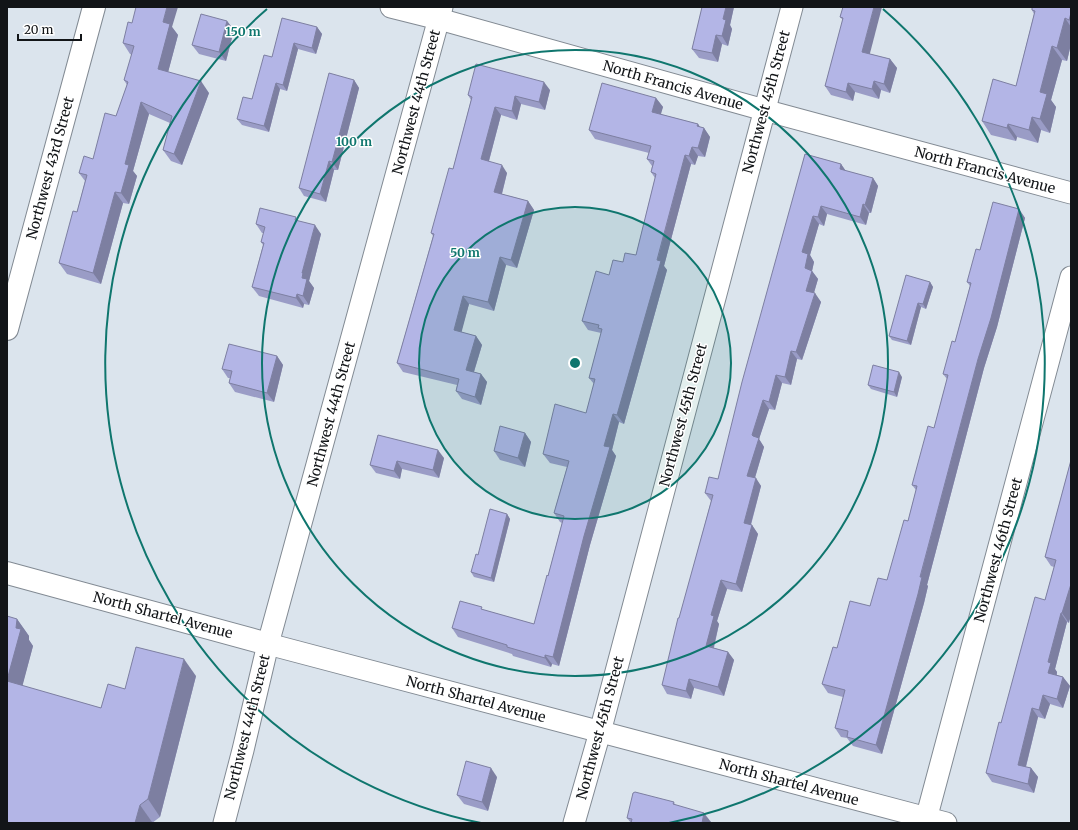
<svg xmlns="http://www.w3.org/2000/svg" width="1078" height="830" font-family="Merriweather,serif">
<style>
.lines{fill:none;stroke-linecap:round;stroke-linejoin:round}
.minor-casing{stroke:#828a93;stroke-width:23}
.tertiary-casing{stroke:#828a93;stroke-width:24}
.minor{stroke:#fff;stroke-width:21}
.tertiary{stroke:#fff;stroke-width:22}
.wall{fill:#9a9cc6}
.shaded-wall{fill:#7d7fa1}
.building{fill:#b3b5e6;stroke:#7d7fa1}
.ring{fill:none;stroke:#0f766e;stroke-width:2}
.labels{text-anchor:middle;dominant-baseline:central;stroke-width:3;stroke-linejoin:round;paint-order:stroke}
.street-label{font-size:14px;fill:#121518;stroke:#fff}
.centre{fill:#0f766e;stroke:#fff;stroke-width:2}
.ring-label{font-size:12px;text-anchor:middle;font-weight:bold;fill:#0f766e;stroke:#fff;stroke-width:3;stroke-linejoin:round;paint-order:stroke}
</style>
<rect width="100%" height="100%" fill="#dbe4ed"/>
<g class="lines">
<defs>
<g id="minor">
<path d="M 391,7 L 439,19 L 764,110 L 1071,193"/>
<path d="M 268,644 L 946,823"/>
<path d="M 224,823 L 243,750 L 268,644 L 442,7"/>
<path d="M 574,823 L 600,732 L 792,7"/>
<path d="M 925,823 L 1071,277"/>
</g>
<g id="tertiary">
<path d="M 7,329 L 94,7"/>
<path d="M 7,573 L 268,644"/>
</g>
</defs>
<use href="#minor" class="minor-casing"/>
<use href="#tertiary" class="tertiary-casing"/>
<use href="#minor" class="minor"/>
<use href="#tertiary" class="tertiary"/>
</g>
<g class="wall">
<path d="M 696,7 L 734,7 L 730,25 L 732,29 L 728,46 L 722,44 L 718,62 L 699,58 L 692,49 L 702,8 Z"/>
<path d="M 843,7 L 870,54 L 890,59 L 897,68 L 890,93 L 881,90 L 879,99 L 855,92 L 853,101 L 831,95 L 825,86 L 843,20 L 840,17 Z"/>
<path d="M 1071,7 L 1071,44 L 1067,61 L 1062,60 L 1051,100 L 1056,107 L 1050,133 L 1041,130 L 1038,143 L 1017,137 L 1016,141 L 991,135 L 982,121 L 1016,86 L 1034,14 L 1032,10 Z"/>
<path d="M 227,21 L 234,30 L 226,61 L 199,54 L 192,45 Z"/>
<path d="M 132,23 L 172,27 L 178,35 L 168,72 L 209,93 L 182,165 L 171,161 L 163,150 L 170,123 L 149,114 L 133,171 L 137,176 L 129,204 L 123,203 L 101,284 L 67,274 L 59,263 L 77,212 L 85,181 L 79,173 L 93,159 L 116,116 L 127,85 L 124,80 L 132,55 L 130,54 L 123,43 Z"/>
<path d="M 317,27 L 322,34 L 316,54 L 298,49 L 287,91 L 280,89 L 269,132 L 242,125 L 237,119 L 252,99 L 272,57 Z"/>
<path d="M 354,80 L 359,88 L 338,170 L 334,170 L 326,202 L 304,196 L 299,188 Z"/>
<path d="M 550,90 L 545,110 L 521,104 L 517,120 L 501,115 L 489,161 L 507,173 L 502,194 L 528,201 L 534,210 L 517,268 L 506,265 L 494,311 L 469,304 L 461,332 L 476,336 L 482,345 L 474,372 L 481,374 L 487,382 L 481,405 L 462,399 L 456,391 L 457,385 L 403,372 L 397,363 L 433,236 L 431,233 L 453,169 L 471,100 L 468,95 Z"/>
<path d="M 656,98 L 663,107 L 660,114 L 698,124 L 700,127 L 704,128 L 710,137 L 705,157 L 698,156 L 695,165 L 691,164 L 664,266 L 667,270 L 624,424 L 619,422 L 612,450 L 616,456 L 590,545 L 559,666 L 552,664 L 551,667 L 513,656 L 512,654 L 458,637 L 452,628 L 484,610 L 534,624 L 548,576 L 562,523 L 560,522 L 554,513 L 567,467 L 550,463 L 543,454 L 586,413 L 594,384 L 589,378 L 601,333 L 588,330 L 582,321 L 609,275 L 623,262 L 636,255 L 655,178 L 651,172 L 652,166 L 647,159 L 649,153 L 595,139 L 589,130 Z"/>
<path d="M 805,154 L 841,164 L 846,171 L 873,178 L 878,186 L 871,213 L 869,213 L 866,225 L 827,214 L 824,226 L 819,224 L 810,255 L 814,262 L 812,271 L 818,279 L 814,293 L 821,302 L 802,360 L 797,359 L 791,385 L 782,383 L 775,410 L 769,409 L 759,439 L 764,447 L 755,478 L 761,486 L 751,525 L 752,525 L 758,534 L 742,592 L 727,589 L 717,621 L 719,624 L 714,648 L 728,652 L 734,660 L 724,696 L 694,688 L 691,699 L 667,694 L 662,685 L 711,501 L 705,493 L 718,479 Z"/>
<path d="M 1019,209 L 1025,218 L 997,327 L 984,368 L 927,585 L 928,586 L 924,603 L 882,754 L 853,746 L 847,738 L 841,737 L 835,728 L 843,697 L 828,693 L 822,684 L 837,648 L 870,606 L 887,580 L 908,521 L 916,490 L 912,485 L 934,428 L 947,379 L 943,374 L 955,342 L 970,286 L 967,282 L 980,250 Z"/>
<path d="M 298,221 L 321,234 L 309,281 L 314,288 L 309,305 L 304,304 L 303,308 L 259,296 L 252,287 L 263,245 L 261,242 L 264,233 L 262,233 L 256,224 Z"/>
<path d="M 930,282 L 933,287 L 926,309 L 921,307 L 911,345 L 892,340 L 889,336 Z"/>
<path d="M 277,356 L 283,365 L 274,402 L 235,392 L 229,383 L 230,378 L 228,378 L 222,369 Z"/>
<path d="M 902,377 L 897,397 L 871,389 L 868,385 Z"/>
<path d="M 525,433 L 531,442 L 525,467 L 500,460 L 494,451 Z"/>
<path d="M 378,435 L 444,458 L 439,478 L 402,469 L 400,479 L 376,473 L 370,465 Z"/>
<path d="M 1071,460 L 1069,623 L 1067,622 L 1055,669 L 1057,672 L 1057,675 L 1063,677 L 1070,686 L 1063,708 L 1050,704 L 1045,719 L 1038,717 L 1026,767 L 1031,768 L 1038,777 L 1034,793 L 992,782 L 986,773 L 1001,723 L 1045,600 L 1054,567 L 1051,566 L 1045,557 Z"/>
<path d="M 507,514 L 510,519 L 494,582 L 474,577 L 471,572 L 478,555 Z"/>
<path d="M 17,619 L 29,636 L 29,640 L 33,646 L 22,686 L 101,708 L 125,689 L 196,676 L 160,817 L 152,823 L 7,823 Z"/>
<path d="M 497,777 L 488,811 L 464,804 L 457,795 Z"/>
<path d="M 674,802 L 675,805 L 711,822 L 710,823 L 631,823 L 627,818 Z"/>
</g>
<g class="shaded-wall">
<path d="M 167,7 L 178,7 L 172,27 L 178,35 L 166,80 L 158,69 L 163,22 Z"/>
<path d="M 726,7 L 734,7 L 730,25 L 732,29 L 728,46 L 722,36 L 723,19 Z"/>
<path d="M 874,7 L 882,7 L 868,61 L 862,52 Z"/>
<path d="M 1071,13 L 1071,22 L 1069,20 Z"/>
<path d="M 1065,18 L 1071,27 L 1071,44 L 1067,61 L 1057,48 Z"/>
<path d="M 227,21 L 234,30 L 226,61 L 219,52 Z"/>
<path d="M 317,27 L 322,34 L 316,54 L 312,48 Z"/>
<path d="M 716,35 L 722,44 L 718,62 L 712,53 Z"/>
<path d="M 294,43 L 298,49 L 287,91 L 283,85 Z"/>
<path d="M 1052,46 L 1062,60 L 1051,100 L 1056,107 L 1050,133 L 1040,119 L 1040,92 Z"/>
<path d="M 890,59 L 897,68 L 890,93 L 884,84 Z"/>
<path d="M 354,80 L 359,88 L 338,170 L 332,162 Z"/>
<path d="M 201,81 L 209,93 L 182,165 L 174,154 Z"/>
<path d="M 874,81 L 881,90 L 879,99 L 872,89 Z"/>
<path d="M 544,82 L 550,90 L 545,110 L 539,102 Z"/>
<path d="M 276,83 L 280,89 L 269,132 L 264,126 Z"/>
<path d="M 848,83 L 855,92 L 853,101 L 846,92 Z"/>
<path d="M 515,96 L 521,104 L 517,120 L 512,111 Z"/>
<path d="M 656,98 L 663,107 L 659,121 L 652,112 Z"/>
<path d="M 141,102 L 149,114 L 133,171 L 137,176 L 129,204 L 121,193 L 125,164 Z"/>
<path d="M 495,107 L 501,115 L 487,168 L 481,159 Z"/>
<path d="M 1032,117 L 1041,130 L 1038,143 L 1029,130 Z"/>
<path d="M 698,124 L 703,132 L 704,128 L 710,137 L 705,157 L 698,148 L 697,126 Z"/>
<path d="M 1008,124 L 1017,137 L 1016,141 L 1007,128 Z"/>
<path d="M 692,147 L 698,156 L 695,165 L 689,156 Z"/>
<path d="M 685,155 L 691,164 L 664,266 L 667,270 L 624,424 L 617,415 Z"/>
<path d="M 329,161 L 334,170 L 326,202 L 320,194 Z"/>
<path d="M 841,164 L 847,173 L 840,169 Z"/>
<path d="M 502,165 L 507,173 L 500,201 L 494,192 Z"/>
<path d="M 873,178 L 878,186 L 871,213 L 865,205 Z"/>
<path d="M 115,192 L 123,203 L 101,284 L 93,273 Z"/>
<path d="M 528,201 L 534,210 L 517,268 L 511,260 Z"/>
<path d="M 863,204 L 869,213 L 866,225 L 860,217 Z"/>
<path d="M 821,206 L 827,214 L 824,226 L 818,217 Z"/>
<path d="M 1019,209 L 1025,218 L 997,327 L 984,368 L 927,585 L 928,586 L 924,603 L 882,754 L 876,745 L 978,359 Z"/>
<path d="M 813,216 L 819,224 L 810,255 L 814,262 L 812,271 L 818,279 L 812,299 L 806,291 L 805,268 L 802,252 Z"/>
<path d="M 315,225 L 321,234 L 309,281 L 314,288 L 309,305 L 303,296 L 302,273 Z"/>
<path d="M 500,257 L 506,265 L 494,311 L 488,302 Z"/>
<path d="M 930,282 L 933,287 L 926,309 L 923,304 Z"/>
<path d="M 815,293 L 821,302 L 802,360 L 796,352 Z"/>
<path d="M 297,294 L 304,304 L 303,308 L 296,298 Z"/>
<path d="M 463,296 L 469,304 L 460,338 L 454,330 Z"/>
<path d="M 918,303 L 921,307 L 911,345 L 907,341 Z"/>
<path d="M 476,336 L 482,345 L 472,378 L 466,370 Z"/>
<path d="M 791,351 L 797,359 L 791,385 L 785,377 Z"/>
<path d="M 277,356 L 283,365 L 274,402 L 267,393 Z"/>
<path d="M 899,372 L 902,377 L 897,397 L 894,392 Z"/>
<path d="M 481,374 L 487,382 L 481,405 L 475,397 Z"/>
<path d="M 776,375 L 782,383 L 775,410 L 769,402 Z"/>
<path d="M 763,400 L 769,409 L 759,439 L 764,447 L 753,484 L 747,476 L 752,435 Z"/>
<path d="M 613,414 L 619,422 L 612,450 L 616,456 L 590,545 L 559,666 L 553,657 L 604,446 Z"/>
<path d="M 525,433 L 531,442 L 525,467 L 518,458 Z"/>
<path d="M 438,450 L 444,458 L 439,478 L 433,470 Z"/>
<path d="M 397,461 L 402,469 L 400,479 L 394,471 Z"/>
<path d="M 756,478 L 761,486 L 749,531 L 744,523 Z"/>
<path d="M 507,514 L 510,519 L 494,582 L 491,578 Z"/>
<path d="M 752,525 L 758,534 L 742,592 L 736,584 Z"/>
<path d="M 721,580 L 727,589 L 717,621 L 719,624 L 712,654 L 706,646 L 711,615 Z"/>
<path d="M 1071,584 L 1071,615 L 1069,623 L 1062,613 Z"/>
<path d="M 1061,613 L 1067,622 L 1055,669 L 1057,672 L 1055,682 L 1048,673 L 1048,662 Z"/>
<path d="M 17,619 L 29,636 L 29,640 L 33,646 L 19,699 L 7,682 Z"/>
<path d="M 728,652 L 734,660 L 724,696 L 718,687 Z"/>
<path d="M 545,655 L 552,664 L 551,667 L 545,658 Z"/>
<path d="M 184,659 L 196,676 L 160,817 L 148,799 Z"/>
<path d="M 1063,677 L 1070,686 L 1063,708 L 1057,699 Z"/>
<path d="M 689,679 L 694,688 L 691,699 L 686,691 Z"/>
<path d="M 1043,695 L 1050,704 L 1045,719 L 1039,710 Z"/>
<path d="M 1032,708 L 1038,717 L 1024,774 L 1018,765 Z"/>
<path d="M 491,768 L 497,777 L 488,811 L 482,802 Z"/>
<path d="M 1031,768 L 1038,777 L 1034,793 L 1028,784 Z"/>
<path d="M 140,805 L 152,822 L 152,823 L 135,823 Z"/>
<path d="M 704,813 L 711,822 L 710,823 L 702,823 Z"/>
</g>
<g class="building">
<path d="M 136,7 L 167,7 L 163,22 L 170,24 L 158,69 L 201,81 L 174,154 L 163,150 L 172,116 L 141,102 L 125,164 L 129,165 L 121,193 L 115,192 L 93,273 L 59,263 L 73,211 L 77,212 L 87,175 L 79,173 L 84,156 L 93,159 L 105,113 L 116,116 L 128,82 L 124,80 L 134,46 L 123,43 L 128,22 L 132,23 Z"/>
<path d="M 702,7 L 726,7 L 723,19 L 726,20 L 722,36 L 716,35 L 712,53 L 692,49 Z"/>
<path d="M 843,7 L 874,7 L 862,52 L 890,59 L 884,84 L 874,81 L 872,89 L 848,83 L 846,92 L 825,86 L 843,18 L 840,17 Z"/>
<path d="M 1032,7 L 1071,7 L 1071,13 L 1069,20 L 1065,18 L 1057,48 L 1052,46 L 1040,92 L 1047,94 L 1040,119 L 1032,117 L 1029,130 L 1008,124 L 1007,128 L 982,121 L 993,79 L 1016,86 L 1035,11 L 1032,10 Z"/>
<path d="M 201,14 L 227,21 L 219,52 L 192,45 Z"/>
<path d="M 282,18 L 317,27 L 312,48 L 294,43 L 283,85 L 276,83 L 264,126 L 237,119 L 243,97 L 252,99 L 264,55 L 272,57 Z"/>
<path d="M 476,64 L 544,82 L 539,102 L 515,96 L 512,111 L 495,107 L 481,159 L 502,165 L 494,192 L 528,201 L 511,260 L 500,257 L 488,302 L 463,296 L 454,330 L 476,336 L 466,370 L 481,374 L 475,397 L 456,391 L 459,379 L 397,363 L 434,234 L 431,233 L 449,168 L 453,169 L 472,97 L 468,95 Z"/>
<path d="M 329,73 L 354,80 L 332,162 L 329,161 L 320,194 L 299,188 Z"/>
<path d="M 602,83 L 656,98 L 652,112 L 698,124 L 697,126 L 704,128 L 698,148 L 692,147 L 689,156 L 685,155 L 657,260 L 661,261 L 617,415 L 613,414 L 604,446 L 610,447 L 584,536 L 553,657 L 545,655 L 545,658 L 507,647 L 507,645 L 452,628 L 460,601 L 482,607 L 481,609 L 534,624 L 547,575 L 548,576 L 564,516 L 554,513 L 569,461 L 543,454 L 555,404 L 586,413 L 595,379 L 589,378 L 602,329 L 598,328 L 599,325 L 582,321 L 596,271 L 609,275 L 613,260 L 623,262 L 625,253 L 636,255 L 656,174 L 651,172 L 654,161 L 647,159 L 651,146 L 589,130 Z"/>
<path d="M 805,154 L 841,164 L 840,169 L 873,178 L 865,205 L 863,204 L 860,217 L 821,206 L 818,217 L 813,216 L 802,252 L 808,254 L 805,268 L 812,271 L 806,291 L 815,293 L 796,352 L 791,351 L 785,377 L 776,375 L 769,402 L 763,400 L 752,435 L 753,436 L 759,438 L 747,476 L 756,478 L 744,523 L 752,525 L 736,584 L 721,580 L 711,615 L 714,616 L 706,646 L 728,652 L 718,687 L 689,679 L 686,691 L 662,685 L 678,618 L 679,618 L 713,495 L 705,493 L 709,477 L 718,479 L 742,382 Z"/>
<path d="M 993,202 L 1019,209 L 991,318 L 978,359 L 920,577 L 922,577 L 918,594 L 876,745 L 847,737 L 848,731 L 835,728 L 845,690 L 822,684 L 833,647 L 837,648 L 850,601 L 870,606 L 878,578 L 887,580 L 904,520 L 908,521 L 917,486 L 912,485 L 928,426 L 934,428 L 948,375 L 943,374 L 952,341 L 955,342 L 971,283 L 967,282 L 976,249 L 980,250 Z"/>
<path d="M 260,208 L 296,217 L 295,220 L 315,225 L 302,273 L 303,273 L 302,278 L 307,279 L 303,296 L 297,294 L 296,298 L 252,287 L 264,243 L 261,242 L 265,227 L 256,224 Z"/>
<path d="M 906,275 L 930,282 L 923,304 L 918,303 L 907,341 L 889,336 Z"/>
<path d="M 229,344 L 277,356 L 267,393 L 229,383 L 232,371 L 222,369 Z"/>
<path d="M 873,365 L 899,372 L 894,392 L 868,385 Z"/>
<path d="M 500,426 L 525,433 L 518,458 L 494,451 Z"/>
<path d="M 378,435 L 438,450 L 433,470 L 397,461 L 394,471 L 370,465 Z"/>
<path d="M 1071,460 L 1071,584 L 1062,613 L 1061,613 L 1048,662 L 1051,663 L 1048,673 L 1063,677 L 1057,699 L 1043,695 L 1039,710 L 1032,708 L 1018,765 L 1031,768 L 1028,784 L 986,773 L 999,722 L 1001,723 L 1035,597 L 1045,600 L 1056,560 L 1045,557 Z"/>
<path d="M 490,509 L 507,514 L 491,578 L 471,572 L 476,554 L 478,555 Z"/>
<path d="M 7,616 L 17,619 L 16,628 L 21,629 L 7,680 Z"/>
<path d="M 136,647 L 184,659 L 148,799 L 140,805 L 135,823 L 7,823 L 7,681 L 101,708 L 108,684 L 125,689 Z"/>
<path d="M 466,761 L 491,768 L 482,802 L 457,795 Z"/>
<path d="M 635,792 L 674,802 L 673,804 L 704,813 L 702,823 L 631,823 L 632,819 L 627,818 L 633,793 Z"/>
</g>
<circle cx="575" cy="363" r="156" fill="#0f766e" fill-opacity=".12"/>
<g class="ring">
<circle cx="575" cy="363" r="156"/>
<circle cx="575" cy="363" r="313"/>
<path d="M481 823A469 469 0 0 1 267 9M883 9A469 469 0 0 1 669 823"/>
</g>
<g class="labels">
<g class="street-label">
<text transform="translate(673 85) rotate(16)">North Francis Avenue</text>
<text transform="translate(416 102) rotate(-75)">Northwest 44th Street</text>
<text transform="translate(766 102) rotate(-75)">Northwest 45th Street</text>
<text transform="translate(50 168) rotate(-75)">Northwest 43rd Street</text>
<text transform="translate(985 170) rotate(15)">North Francis Avenue</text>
<text transform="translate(331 414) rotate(-75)">Northwest 44th Street</text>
<text transform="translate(683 415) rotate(-75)">Northwest 45th Street</text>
<text transform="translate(998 550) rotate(-75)">Northwest 46th Street</text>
<text transform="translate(163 615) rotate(15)">North Shartel Avenue</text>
<text transform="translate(476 699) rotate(15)">North Shartel Avenue</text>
<text transform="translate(247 727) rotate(-76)">Northwest 44th Street</text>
<text transform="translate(600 728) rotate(-75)">Northwest 45th Street</text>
<text transform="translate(789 782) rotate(15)">North Shartel Avenue</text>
</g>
</g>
<circle cx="575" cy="363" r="6" class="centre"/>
<g class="ring-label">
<text x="243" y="36">150 m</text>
<text x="354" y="146">100 m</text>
<text x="465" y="257">50 m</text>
</g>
<rect width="1078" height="830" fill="none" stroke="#121518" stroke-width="16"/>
<path d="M18 34v6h63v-6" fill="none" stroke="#121518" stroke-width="2"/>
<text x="24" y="34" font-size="12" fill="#121518" stroke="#ffffff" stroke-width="3" paint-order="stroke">20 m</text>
</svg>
